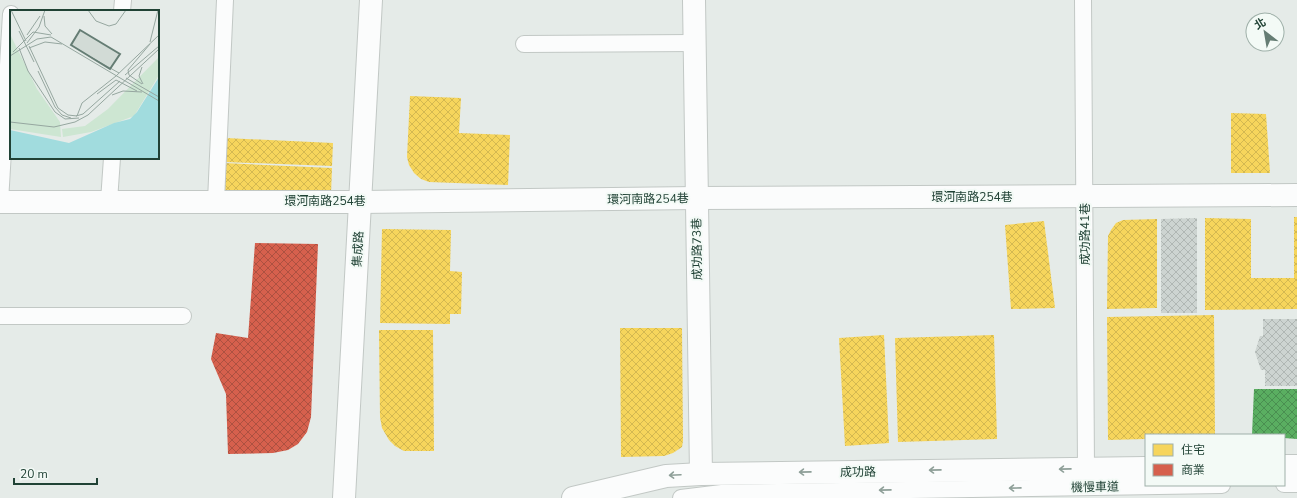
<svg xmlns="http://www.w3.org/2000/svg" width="1297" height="498" font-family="'Nunito Sans','Noto Sans TC',sans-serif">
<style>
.homes{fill:url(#homes-cross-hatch)}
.shops{fill:url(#shops-cross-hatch)}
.public{fill:url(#public-cross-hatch)}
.building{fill:url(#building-cross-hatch)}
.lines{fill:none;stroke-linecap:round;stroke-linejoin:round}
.service-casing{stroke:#c2c8c5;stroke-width:18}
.minor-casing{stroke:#c2c8c5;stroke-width:24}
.tertiary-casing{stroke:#c2c8c5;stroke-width:24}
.service{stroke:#fbfcfc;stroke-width:16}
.minor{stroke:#fbfcfc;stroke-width:22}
.tertiary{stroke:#fbfcfc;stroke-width:22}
.oneway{stroke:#8e9f98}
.labels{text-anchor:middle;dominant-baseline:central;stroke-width:4;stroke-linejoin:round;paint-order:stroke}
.street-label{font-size:12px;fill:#204235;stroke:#f3faf6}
.inset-road{fill:none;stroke:#96a7a0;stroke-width:1}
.view{fill:#657d74;fill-opacity:0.15;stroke:#657d74;stroke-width:2}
.inset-edge{fill:none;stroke:#204235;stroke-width:2}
</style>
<defs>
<pattern id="homes-cross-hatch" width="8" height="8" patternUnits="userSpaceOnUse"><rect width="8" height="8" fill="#f6d55c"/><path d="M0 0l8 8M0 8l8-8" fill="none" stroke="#d3b851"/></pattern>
<pattern id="shops-cross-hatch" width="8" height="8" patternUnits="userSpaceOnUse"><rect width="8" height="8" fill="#d6604d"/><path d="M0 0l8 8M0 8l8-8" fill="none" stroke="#ad5141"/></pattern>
<pattern id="public-cross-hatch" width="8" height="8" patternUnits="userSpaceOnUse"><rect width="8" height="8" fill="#5aae61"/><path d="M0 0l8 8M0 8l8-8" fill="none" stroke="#4a8f51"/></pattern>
<pattern id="building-cross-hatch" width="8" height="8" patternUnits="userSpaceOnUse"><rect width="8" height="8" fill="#cdd4d1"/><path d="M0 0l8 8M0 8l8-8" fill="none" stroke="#b0b7b4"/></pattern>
</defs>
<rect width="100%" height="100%" fill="#e5ebe8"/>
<g class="homes">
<path d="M 410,96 L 461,98 L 459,133 L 510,135 L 508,185 L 429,182 L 421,179 L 414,173 L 409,165 L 407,157 Z"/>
<path d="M 1231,113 L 1266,114 L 1270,173 L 1231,173 Z"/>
<path d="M 226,138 L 333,143 L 332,166 L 225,162 Z"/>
<path d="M 224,163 L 332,168 L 331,194 L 223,190 Z"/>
<path d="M 1294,217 L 1297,217 L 1297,309 L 1205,310 L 1205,218 L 1251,219 L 1251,278 L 1294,278 Z"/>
<path d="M 1157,219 L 1157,308 L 1107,309 L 1108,236 L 1111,230 L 1116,223 L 1123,220 Z"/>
<path d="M 1044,221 L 1055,308 L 1011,309 L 1005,225 Z"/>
<path d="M 382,229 L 451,230 L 450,271 L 462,272 L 461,314 L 450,314 L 450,324 L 380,323 Z"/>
<path d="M 1214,315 L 1215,435 L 1146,435 L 1146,439 L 1108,440 L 1107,317 Z"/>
<path d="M 620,328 L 682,328 L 683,441 L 682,447 L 673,453 L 664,456 L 621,457 Z"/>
<path d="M 379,330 L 433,330 L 434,451 L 404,451 L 395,446 L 389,440 L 382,428 L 380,417 Z"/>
<path d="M 884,335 L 889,443 L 845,446 L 839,338 Z"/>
<path d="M 994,335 L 997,439 L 898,442 L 895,338 Z"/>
</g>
<path class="shops" d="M 255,243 L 318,244 L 311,417 L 307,432 L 298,444 L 288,450 L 273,453 L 228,454 L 226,394 L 211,359 L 216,333 L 248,338 Z"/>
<path class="public" d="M 1254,389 L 1297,389 L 1297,439 L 1284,438 L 1284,435 L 1252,435 Z"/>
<g class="building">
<path d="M 1197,218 L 1197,313 L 1161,313 L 1161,219 Z"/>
<path d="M 1263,319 L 1297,319 L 1297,386 L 1265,386 L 1265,370 L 1261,370 L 1255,352 L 1260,336 L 1263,336 Z"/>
</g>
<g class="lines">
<defs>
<g id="service">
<path d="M 1083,0 L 1086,468"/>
<path d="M 122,11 L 123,0"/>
<path d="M 524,44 L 694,43"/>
<path d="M 109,201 L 112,158"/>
<path d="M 216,201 L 225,0"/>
<path d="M 0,202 L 11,14"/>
<path d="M 0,316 L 183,316"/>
<path d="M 1284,484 L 1297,484"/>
<path d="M 681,498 L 722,493 L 1222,485"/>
</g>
<g id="minor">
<path d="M 694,0 L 701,474"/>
<path d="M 0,202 L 360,202 L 696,198 L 1297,195"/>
<path d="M 344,498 L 371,0"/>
</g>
<g id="tertiary">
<path d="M 1284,466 L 1297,466"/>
<path d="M 573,498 L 666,476 L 701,474 L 1146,468"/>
</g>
</defs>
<use href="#service" class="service-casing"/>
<use href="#minor" class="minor-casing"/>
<use href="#tertiary" class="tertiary-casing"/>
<use href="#service" class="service"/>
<use href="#minor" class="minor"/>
<use href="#tertiary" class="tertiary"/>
</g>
<defs><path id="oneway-shaft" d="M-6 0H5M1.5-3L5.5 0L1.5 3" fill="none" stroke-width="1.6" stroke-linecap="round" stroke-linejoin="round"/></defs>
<g class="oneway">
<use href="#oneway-shaft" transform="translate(1065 469) rotate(179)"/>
<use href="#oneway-shaft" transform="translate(935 470) rotate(179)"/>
<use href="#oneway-shaft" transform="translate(805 472) rotate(179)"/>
<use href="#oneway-shaft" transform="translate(675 475) rotate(177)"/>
<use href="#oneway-shaft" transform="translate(1015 488) rotate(179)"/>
<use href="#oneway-shaft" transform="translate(885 490) rotate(179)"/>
</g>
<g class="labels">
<g class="street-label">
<text x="972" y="197">環河南路254巷</text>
<text transform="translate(648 199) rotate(-1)">環河南路254巷</text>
<text x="325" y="201">環河南路254巷</text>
<text transform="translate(1085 234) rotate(-90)">成功路41巷</text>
<text transform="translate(358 249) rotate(-87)">集成路</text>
<text transform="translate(697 249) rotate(-91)">成功路73巷</text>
<text transform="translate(858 472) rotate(-1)">成功路</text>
<text transform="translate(1095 487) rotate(-1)">機慢車道</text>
</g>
</g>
<g transform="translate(10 10)">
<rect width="149" height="149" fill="#e5ebe8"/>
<path d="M 0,24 L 27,79 L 50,112 L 51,127 L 0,119 ZM 149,47 L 149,65 L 124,106 L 81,122 L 53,127 L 52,119 L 75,116 L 98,99 Z" fill="#cde6d2"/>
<path d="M 149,67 L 149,149 L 0,149 L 0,120 L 59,133 L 104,113 L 120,109 L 127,102 Z" fill="#a1dcde"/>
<path class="inset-road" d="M 1,0 L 16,31M 78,0 L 86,11 L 99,16 L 106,14 L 116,0M 34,6 L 35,16 L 42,24M 9,21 L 24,52M 17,25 L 30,6M 140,32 L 148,0M 17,33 L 29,17 L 35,0M 19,36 L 48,98 L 58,105 L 67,106M 9,38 L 18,61 L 45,102 L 55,109 L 69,108M 19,38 L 35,32 L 52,34M 3,42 L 23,22 L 41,25M 77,45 L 109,63M 0,46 L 27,29 L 41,27 L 149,91M 132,57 L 129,66 L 133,74M 28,61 L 45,97 L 52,105 L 61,108M 115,65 L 149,36M 116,68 L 149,87M 132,74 L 119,65 L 118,60 L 140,34M 87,84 L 106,70 L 127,81M 102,85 L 113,81 L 132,82M 66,106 L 73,104 L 110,71M 67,106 L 72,93 L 106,66 L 149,25M 0,112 L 44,117 L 65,112 L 78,105 L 149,39"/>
<path class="view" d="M 70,20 L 110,44 L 100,59 L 61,35 Z"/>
<rect width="149" height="149" class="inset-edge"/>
</g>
<rect x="1145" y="434" width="140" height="52" fill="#f3faf6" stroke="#9fb0a9"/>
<rect x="1153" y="444" width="20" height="12" fill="#f6d55c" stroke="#9fb0a9"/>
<text x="1181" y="454" font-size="12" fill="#204235">住宅</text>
<rect x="1153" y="464" width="20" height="12" fill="#d6604d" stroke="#9fb0a9"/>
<text x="1181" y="474" font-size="12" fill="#204235">商業</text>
<g transform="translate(1265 32) rotate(329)"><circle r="19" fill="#f3faf6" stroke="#9fb0a9"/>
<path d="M0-3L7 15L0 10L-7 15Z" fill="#657d74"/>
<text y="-6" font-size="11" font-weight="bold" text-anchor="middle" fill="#204235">北</text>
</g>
<path d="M14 478v6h83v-6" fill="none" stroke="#204235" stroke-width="2"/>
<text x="20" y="478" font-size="12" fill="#204235" stroke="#f3faf6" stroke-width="3" paint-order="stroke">20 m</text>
</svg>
